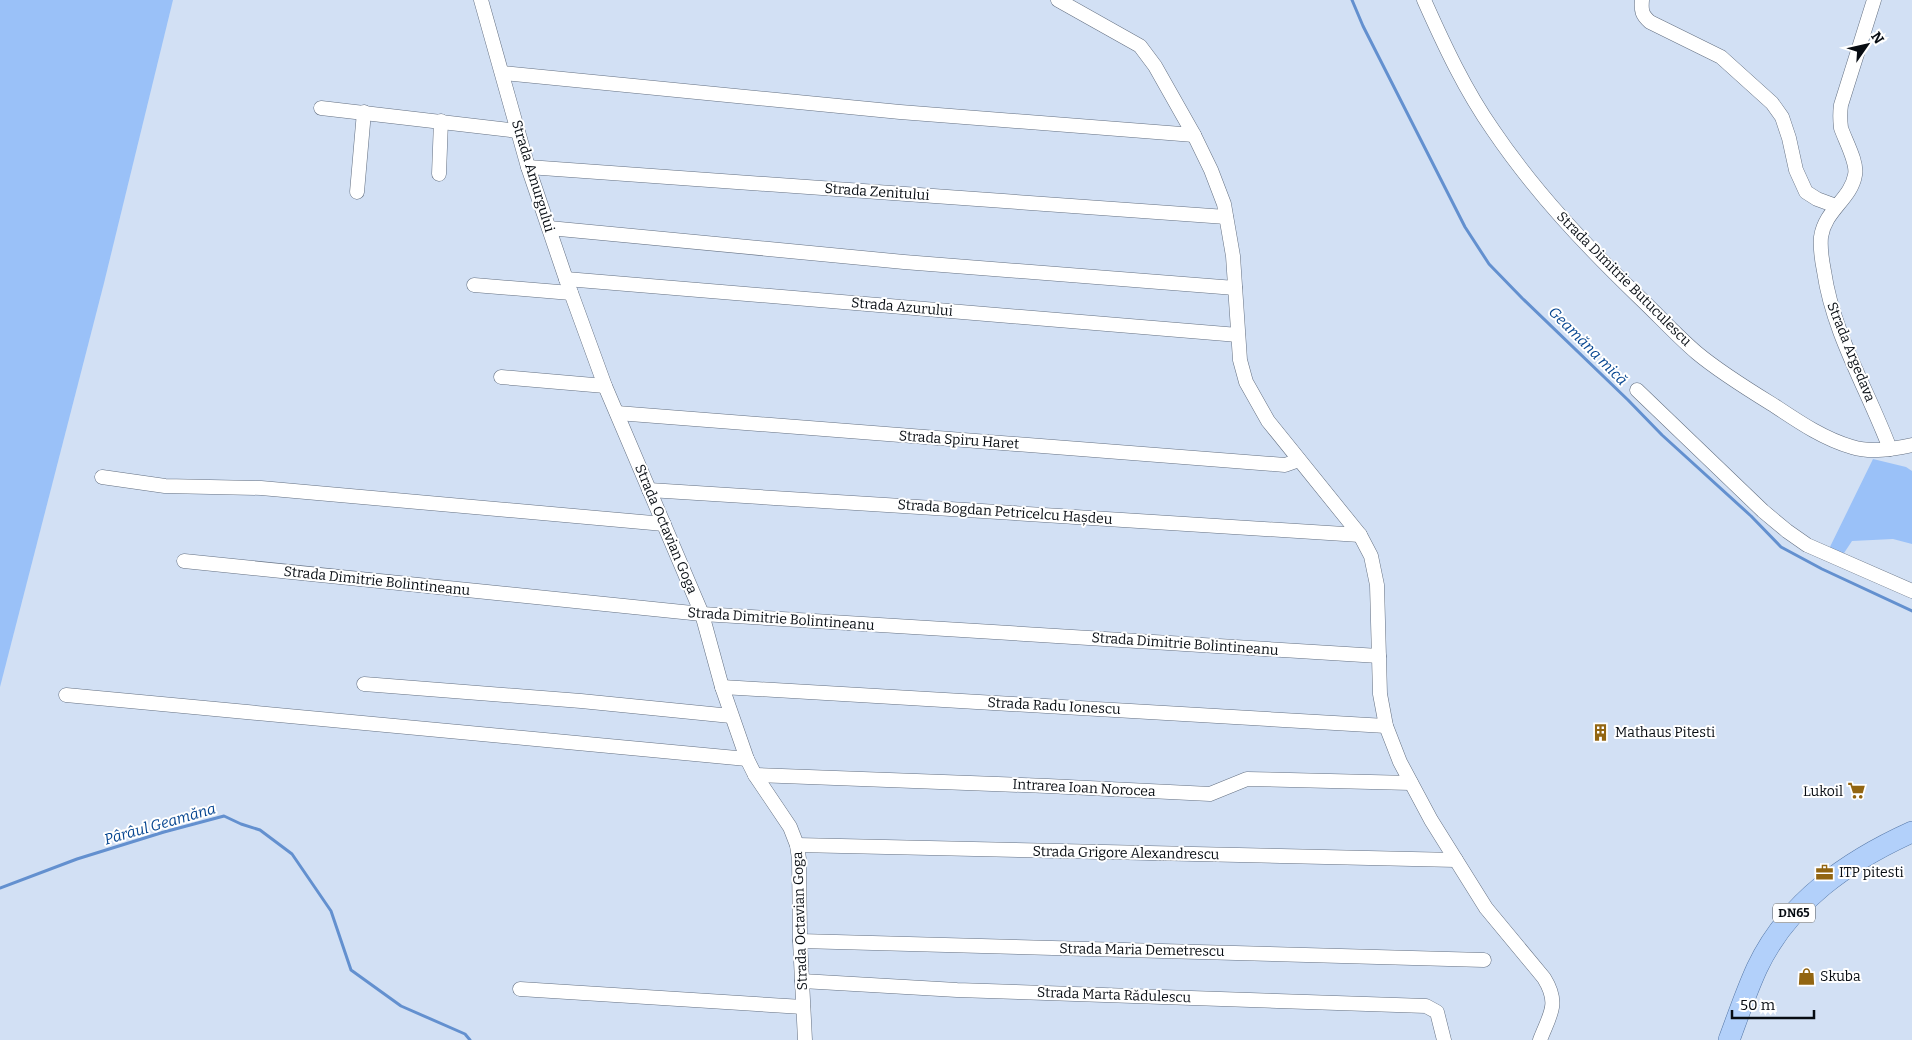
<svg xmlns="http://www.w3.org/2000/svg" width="1912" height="1040" font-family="Bitter,serif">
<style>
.green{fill:#9ac1f8}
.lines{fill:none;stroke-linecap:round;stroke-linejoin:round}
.stream{stroke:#6390cf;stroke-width:3}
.street-casing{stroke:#647082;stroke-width:15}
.primary-casing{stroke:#5577a7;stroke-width:22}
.street{stroke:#fff;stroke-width:14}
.primary{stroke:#b2d0fa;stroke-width:21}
.labels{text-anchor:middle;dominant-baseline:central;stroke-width:4;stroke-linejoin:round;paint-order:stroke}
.shield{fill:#fff;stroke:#515559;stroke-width:1}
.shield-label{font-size:12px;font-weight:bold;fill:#070c12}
.street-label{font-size:14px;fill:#070c12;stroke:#fff}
.poi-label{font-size:14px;fill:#070c12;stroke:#fff;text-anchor:start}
.water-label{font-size:15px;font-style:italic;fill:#054590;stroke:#fff}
</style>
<rect width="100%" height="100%" fill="#d2e0f4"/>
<g class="green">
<path d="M 0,0 L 173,0 L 104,283 L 0,687 Z"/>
<path d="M 1873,459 L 1906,467 L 1912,471 L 1912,544 L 1893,539 L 1852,541 L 1840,559 L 1827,553 Z"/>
</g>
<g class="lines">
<g class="stream">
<path d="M 1352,0 L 1363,26 L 1465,227 L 1489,264 L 1522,298 L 1628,400 L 1662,435 L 1751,516 L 1781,547 L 1822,569 L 1912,611"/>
<path d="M 0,888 L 77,859 L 164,832 L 224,816 L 241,824 L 260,830 L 292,854 L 331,911 L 351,970 L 401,1006 L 465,1034 L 470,1040"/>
</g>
<defs>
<g id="street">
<path d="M 481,0 L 528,167 L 566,279 L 605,386 L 702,614 L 722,687 L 747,759 L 755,775 L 790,827 L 797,845 L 799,859 L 800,941 L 805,1040"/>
<path d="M 1058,0 L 1140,46 L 1155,66 L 1194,135 L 1211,170 L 1224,204 L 1233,256 L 1240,360 L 1246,382 L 1268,421 L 1360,535 L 1371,556 L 1377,585 L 1380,694 L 1386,726 L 1400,762 L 1431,820 L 1486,908 L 1544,978 C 1560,1004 1550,1014 1540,1040"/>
<path d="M 1424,0 C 1444,45 1465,90 1493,130 C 1535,192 1586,246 1640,298 C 1659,316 1677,336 1697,353 C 1721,373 1749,390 1775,406 C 1799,422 1824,439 1852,447 C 1871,453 1893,449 1912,445"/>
<path d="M 1642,0 C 1641,11 1642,15 1650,22 L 1721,57 L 1772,103 L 1782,117 L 1789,138 L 1796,170 L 1806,192 L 1817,199 L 1836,206"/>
<path d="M 1874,0 L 1841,105 C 1840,112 1840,120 1841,128 C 1845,140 1858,163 1855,175 C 1851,199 1825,210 1821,237 C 1820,248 1822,261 1824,271 C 1833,334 1868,390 1890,449"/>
<path d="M 502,73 L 900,112 L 1194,135"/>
<path d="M 321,108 L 518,131"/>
<path d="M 528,167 L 1226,217"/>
<path d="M 439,174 L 441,121"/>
<path d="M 357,192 L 364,112"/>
<path d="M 549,228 L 904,262 L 1235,288"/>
<path d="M 566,279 L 1238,335"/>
<path d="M 474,285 L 571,293"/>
<path d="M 501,377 L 605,386"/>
<path d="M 1637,390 L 1763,511 L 1787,531 L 1807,545 L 1912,591"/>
<path d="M 617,413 L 1285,465 L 1299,460"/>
<path d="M 102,477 L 165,486 L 261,488 L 664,524"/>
<path d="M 649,490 L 1360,535"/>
<path d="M 184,561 L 702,614 L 1379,656"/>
<path d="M 364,684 L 581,701 L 731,716"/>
<path d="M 722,687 L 1386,726"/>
<path d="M 66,695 L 747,759"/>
<path d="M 755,775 L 1048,786 L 1210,794 L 1247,779 L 1411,783"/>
<path d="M 797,845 L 1456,860"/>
<path d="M 800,941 L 1484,960"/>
<path d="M 802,981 L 957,990 L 1426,1006 L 1437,1012 L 1444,1040"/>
<path d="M 520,989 L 803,1007"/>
</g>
<path id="primary" d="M 1729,1040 C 1738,1016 1746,992 1757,968 C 1788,902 1848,861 1912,832"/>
</defs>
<use href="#street" class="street-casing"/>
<use href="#primary" class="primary-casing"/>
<use href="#street" class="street"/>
<use href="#primary" class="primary"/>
</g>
<defs>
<symbol id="building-bare" viewBox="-9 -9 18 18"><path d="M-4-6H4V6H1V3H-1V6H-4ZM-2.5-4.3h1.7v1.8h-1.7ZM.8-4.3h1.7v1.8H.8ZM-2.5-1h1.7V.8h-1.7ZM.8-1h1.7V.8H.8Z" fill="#926511" stroke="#fff" stroke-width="2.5" paint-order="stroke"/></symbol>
<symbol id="supermarket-bare" viewBox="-9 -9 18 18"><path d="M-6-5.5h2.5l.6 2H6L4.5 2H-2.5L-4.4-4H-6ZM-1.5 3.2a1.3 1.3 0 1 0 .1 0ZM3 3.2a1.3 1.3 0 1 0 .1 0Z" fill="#926511" stroke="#fff" stroke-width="2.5" paint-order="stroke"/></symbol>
<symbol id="office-bare" viewBox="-9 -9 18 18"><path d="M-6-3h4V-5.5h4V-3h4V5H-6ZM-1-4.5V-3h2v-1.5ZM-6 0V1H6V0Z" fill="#926511" stroke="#fff" stroke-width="2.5" paint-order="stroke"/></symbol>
<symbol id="shop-bare" viewBox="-9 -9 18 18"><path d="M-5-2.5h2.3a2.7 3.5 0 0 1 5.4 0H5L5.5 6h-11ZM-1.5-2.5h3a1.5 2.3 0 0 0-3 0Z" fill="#926511" stroke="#fff" stroke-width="2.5" paint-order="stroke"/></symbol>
</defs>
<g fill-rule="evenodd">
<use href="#building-bare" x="1588" y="720" width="25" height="25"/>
<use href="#supermarket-bare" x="1844" y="778" width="25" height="25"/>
<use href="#office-bare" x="1812" y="860" width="25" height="25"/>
<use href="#shop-bare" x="1794" y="964" width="25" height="25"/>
</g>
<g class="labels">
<rect class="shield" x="1773" y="903.5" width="42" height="19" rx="4"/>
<g class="shield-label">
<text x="1794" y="913">DN65</text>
</g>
<g class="street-label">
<text transform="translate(533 176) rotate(73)">Strada Amurgului</text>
<text transform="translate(877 192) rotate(4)">Strada Zenitului</text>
<text transform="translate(1624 279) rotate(45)">Strada Dimitrie Butuculescu</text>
<text transform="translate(902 307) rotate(5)">Strada Azurului</text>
<text transform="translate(1851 352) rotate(68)">Strada Argedava</text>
<text transform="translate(959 440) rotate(4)">Strada Spiru Haret</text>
<text transform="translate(1005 512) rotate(4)">Strada Bogdan Petricelcu Hașdeu</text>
<text transform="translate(666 529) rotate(67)">Strada Octavian Goga</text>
<text transform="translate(377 581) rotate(6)">Strada Dimitrie Bolintineanu</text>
<text transform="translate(781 619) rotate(4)">Strada Dimitrie Bolintineanu</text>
<text transform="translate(1185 644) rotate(4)">Strada Dimitrie Bolintineanu</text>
<text transform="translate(1054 706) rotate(3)">Strada Radu Ionescu</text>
<text transform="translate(1084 788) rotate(3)">Intrarea Ioan Norocea</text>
<text transform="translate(1126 853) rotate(1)">Strada Grigore Alexandrescu</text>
<text transform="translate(800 921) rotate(-92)">Strada Octavian Goga</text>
<text transform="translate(1142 950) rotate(1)">Strada Maria Demetrescu</text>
<text transform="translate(1114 995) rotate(2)">Strada Marta Rădulescu</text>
</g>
<g class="poi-label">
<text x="1615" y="732">Mathaus Pitesti</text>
<text x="1843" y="791" text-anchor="end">Lukoil</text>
<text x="1839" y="872">ITP pitesti</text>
<text x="1820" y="976">Skuba</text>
</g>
<g class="water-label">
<text transform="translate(1588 346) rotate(45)">Geamăna mică</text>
<text transform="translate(160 824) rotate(-16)">Pârâul Geamăna</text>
</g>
</g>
<g transform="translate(1867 45) rotate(56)" stroke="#ffffff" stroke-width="4" paint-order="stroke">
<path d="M0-4L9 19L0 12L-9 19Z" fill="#070c12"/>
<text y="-8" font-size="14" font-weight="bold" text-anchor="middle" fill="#070c12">N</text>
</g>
<path d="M1732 1010v8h82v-8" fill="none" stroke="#070c12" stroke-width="2.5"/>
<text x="1740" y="1010" font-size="15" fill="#070c12" stroke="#ffffff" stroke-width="4" paint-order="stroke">50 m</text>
</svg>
